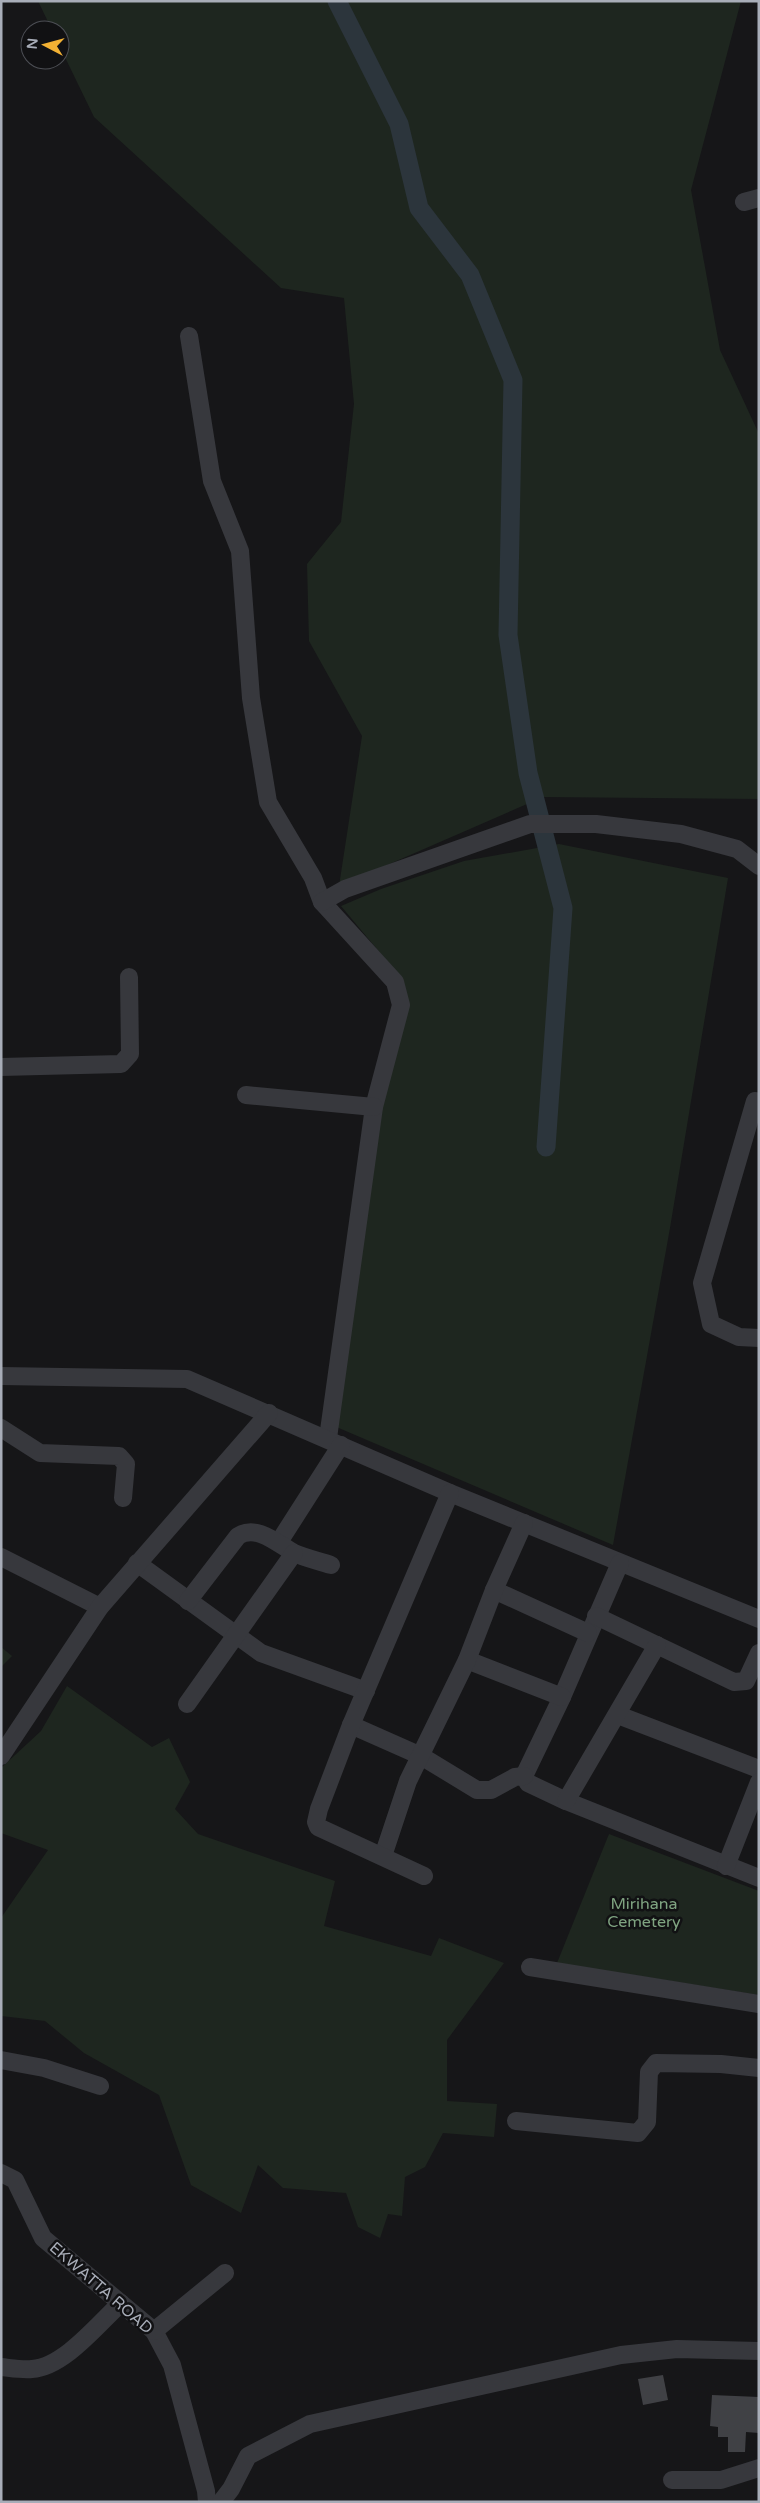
<svg xmlns="http://www.w3.org/2000/svg" width="760" height="2503" font-family="'Varela Round',sans-serif">
<style>
.green{fill:#1e261f}
.lines{fill:none;stroke-linecap:round;stroke-linejoin:round}
.canal{stroke:#2c353c;stroke-width:19}
.building{fill:#404145}
.minor{stroke:#37383d;stroke-width:18}
.labels{text-anchor:middle;dominant-baseline:central;stroke-width:5;stroke-linejoin:round;paint-order:stroke}
.park-label{font-size:16px;fill:#7fa381;stroke:#111113}
.street-label{font-size:16px;fill:#a8adb8;stroke:#111113}
</style>
<rect width="100%" height="100%" fill="#161618"/>
<g class="green">
<path d="M 38,1 L 741,1 L 691,190 L 720,350 L 759,434 L 759,799 L 543,797 L 339,886 L 362,736 L 309,641 L 307,564 L 341,522 L 354,404 L 344,298 L 281,288 L 94,117 L 60,47 L 60,30 L 52,30 Z"/>
<path d="M 559,844 L 728,878 L 670,1228 L 613,1545 L 327,1423 L 401,978 L 341,906 L 381,889 L 464,861 Z"/>
<path d="M 1,1647 L 12,1656 L 1,1667 Z"/>
<path d="M 67,1686 L 152,1747 L 169,1738 L 190,1782 L 175,1809 L 198,1834 L 335,1881 L 324,1926 L 431,1956 L 439,1938 L 504,1963 L 447,2040 L 447,2101 L 497,2104 L 494,2137 L 443,2133 L 425,2167 L 405,2177 L 402,2216 L 388,2214 L 380,2238 L 358,2227 L 346,2193 L 283,2188 L 258,2165 L 241,2213 L 191,2185 L 159,2095 L 84,2053 L 45,2021 L 1,2016 L 1,1918 L 48,1850 L 1,1833 L 1,1768 L 41,1731 Z"/>
<path d="M 609,1834 L 759,1891 L 759,1995 L 557,1963 Z"/>
</g>
<g class="lines">
<path class="canal" d="M 337,1 L 399,124 L 419,208 L 470,275 L 513,380 L 508,635 L 528,773 L 563,908 L 546,1147"/>
</g>
<g class="building">
<path d="M 663,2375 L 668,2400 L 643,2405 L 638,2379 Z"/>
<path d="M 712,2395 L 759,2397 L 759,2433 L 746,2432 L 745,2452 L 728,2452 L 728,2437 L 718,2437 L 718,2427 L 710,2426 Z"/>
</g>
<g class="lines">
<g class="minor">
<path d="M 744,202 L 759,198"/>
<path d="M 189,336 L 212,481 L 240,551 L 251,698 L 268,802 L 313,878 L 322,902 L 395,982 L 401,1005 L 374,1107 L 328,1438"/>
<path d="M 322,902 L 345,889 L 530,824 L 596,824 L 681,834 L 737,849 L 759,866"/>
<path d="M 1,1067 L 121,1064 L 130,1054 L 129,977"/>
<path d="M 246,1095 L 374,1107"/>
<path d="M 755,1101 L 702,1283 L 711,1324 L 739,1337 L 759,1338"/>
<path d="M 1,1376 L 187,1379 L 450,1493 L 759,1619"/>
<path d="M 1,1428 L 40,1453 L 119,1456 L 126,1464 L 123,1498"/>
<path d="M 279,1542 L 341,1445"/>
<path d="M 1,1557 L 100,1607"/>
<path d="M 137,1563 L 261,1653 L 366,1691"/>
<path d="M 620,1563 L 562,1697 L 524,1776 L 528,1783 L 566,1801 L 759,1878"/>
<path d="M 494,1590 L 588,1633"/>
<path d="M 188,1601 L 238,1536 C 257,1524 278,1544 294,1553 C 305,1558 319,1561 331,1565"/>
<path d="M 596,1616 L 734,1682 L 746,1681 L 759,1653"/>
<path d="M 467,1660 L 562,1697"/>
<path d="M 187,1704 L 294,1553"/>
<path d="M 618,1715 L 759,1769"/>
<path d="M 351,1725 L 421,1756 L 477,1790 L 491,1790 L 515,1777 L 524,1776"/>
<path d="M 1,1756 L 100,1607 L 269,1413"/>
<path d="M 566,1801 L 657,1645"/>
<path d="M 383,1856 L 408,1781 L 467,1660 L 494,1590 L 524,1523"/>
<path d="M 726,1866 L 759,1782"/>
<path d="M 424,1876 L 318,1827 L 316,1822 L 319,1809 L 351,1725 L 450,1493"/>
<path d="M 530,1967 L 759,2004"/>
<path d="M 1,2060 L 44,2068 L 100,2086"/>
<path d="M 516,2121 L 638,2133 L 647,2122 L 649,2072 L 656,2063 L 721,2064 L 759,2068"/>
<path d="M 1,2173 L 15,2180 L 43,2238 L 154,2331 L 172,2365 L 206,2491 L 207,2502"/>
<path d="M 154,2331 L 225,2273"/>
<path d="M 1,2367 C 11,2368 22,2370 32,2369 C 64,2367 98,2324 121,2303"/>
<path d="M 672,2480 L 721,2480 L 759,2468"/>
<path d="M 221,2502 L 231,2489 L 248,2456 L 310,2424 L 621,2355 L 677,2349 L 759,2351"/>
</g>
</g>
<g class="labels">
<g class="park-label">
<text x="644" y="1904">Mirihana<tspan x="644" dy="18">Cemetery</tspan></text>
</g>
<g class="street-label">
<text transform="translate(101 2288) rotate(41)">EKWATTA ROAD</text>
</g>
</g>
<rect width="760" height="2503" fill="none" stroke="#a8adb8" stroke-width="5"/>
<g transform="translate(45 45) rotate(276)"><circle r="24" fill="#111113" stroke="#4d4f55"/>
<path d="M0-4L9 19L0 12L-9 19Z" fill="#f2b134"/>
<text y="-8" font-size="14" font-weight="bold" text-anchor="middle" fill="#a8adb8">N</text>
</g>
</svg>
